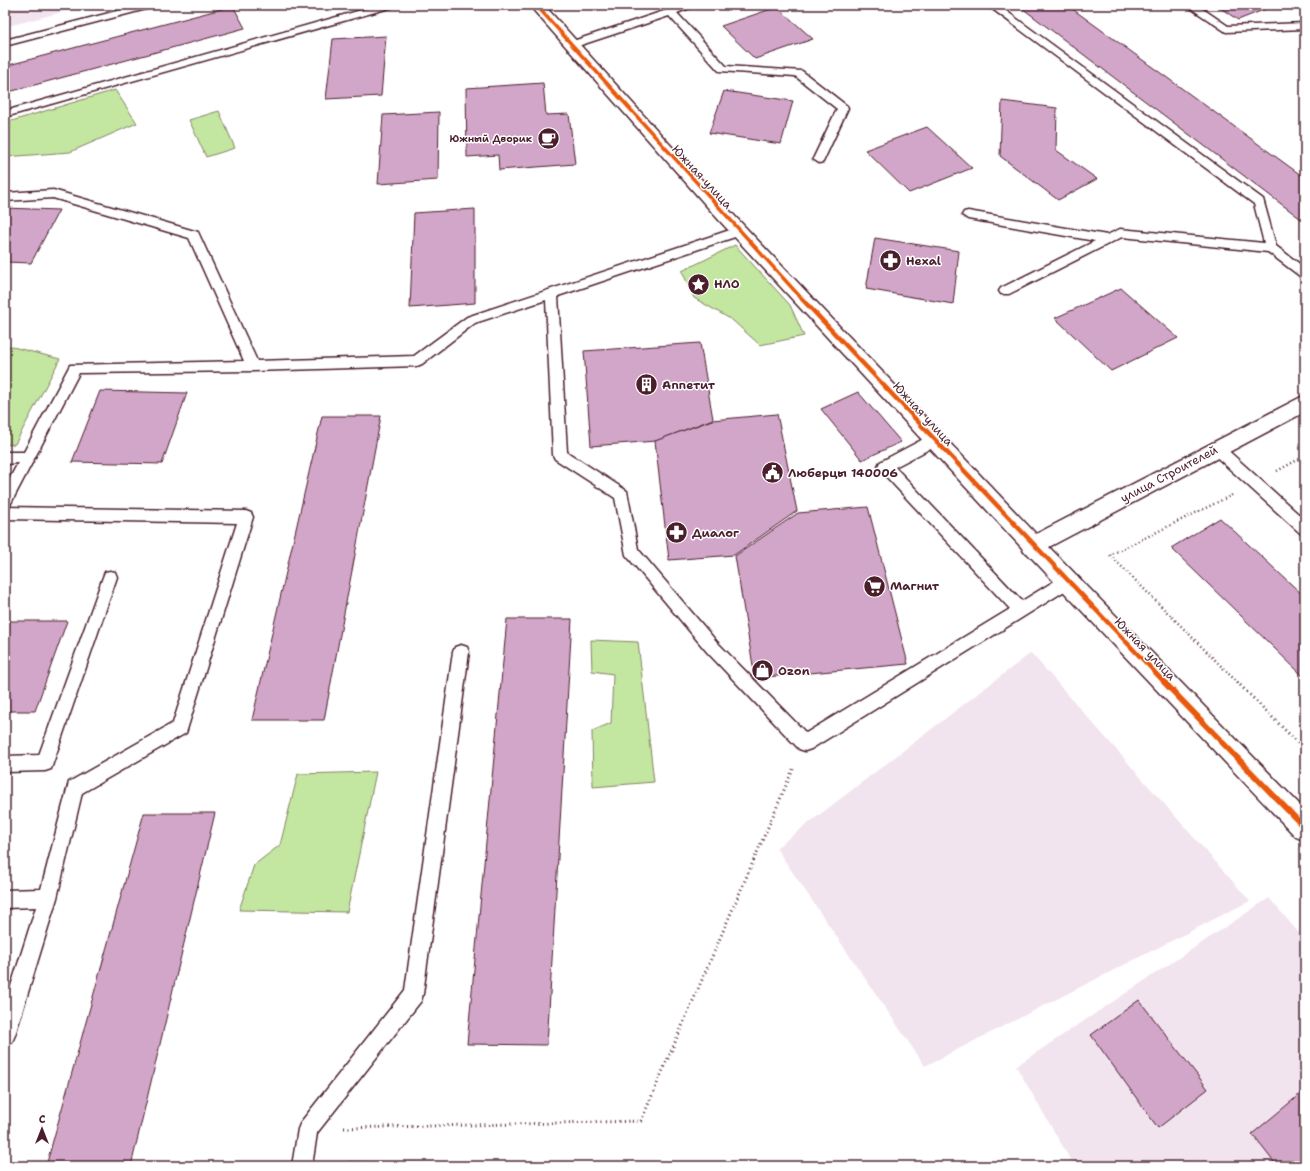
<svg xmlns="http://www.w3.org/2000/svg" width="1310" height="1171" font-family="'Shantell Sans',sans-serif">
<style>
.built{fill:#f2e4ef}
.green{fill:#c3e6a0;stroke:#868266}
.building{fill:#d2a6c9;stroke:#4a1f2b}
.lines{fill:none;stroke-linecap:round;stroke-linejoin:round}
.lane-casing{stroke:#4a1f2b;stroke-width:3}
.secondary-casing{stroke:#4a1f2b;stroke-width:3}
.path-far1{stroke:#4a1f2b;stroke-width:2.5;stroke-dasharray:1 3;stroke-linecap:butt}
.path{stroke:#4a1f2b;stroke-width:3;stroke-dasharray:1 3.5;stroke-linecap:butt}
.lane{fill:#fff;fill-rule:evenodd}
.secondary{fill:#fff;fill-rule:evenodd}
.cycleway-far2-casing{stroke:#fff;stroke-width:5.5}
.cycleway-far1-casing{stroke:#fff;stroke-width:7}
.cycleway-casing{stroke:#fff;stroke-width:8}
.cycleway-far2{stroke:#e8590c;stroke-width:3.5}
.cycleway-far1{stroke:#e8590c;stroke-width:4.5}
.cycleway{stroke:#e8590c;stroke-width:6}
.labels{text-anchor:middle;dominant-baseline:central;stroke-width:3;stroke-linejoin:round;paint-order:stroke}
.far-poi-label{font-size:10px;font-weight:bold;fill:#4a1f2b;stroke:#fff;text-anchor:end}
.street-label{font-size:12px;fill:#4a1f2b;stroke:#fff}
.poi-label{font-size:12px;font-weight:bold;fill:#4a1f2b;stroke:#fff;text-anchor:start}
</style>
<rect width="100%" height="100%" fill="#fff"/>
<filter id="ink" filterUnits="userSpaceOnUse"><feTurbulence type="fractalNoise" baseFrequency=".025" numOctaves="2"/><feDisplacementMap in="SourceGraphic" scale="8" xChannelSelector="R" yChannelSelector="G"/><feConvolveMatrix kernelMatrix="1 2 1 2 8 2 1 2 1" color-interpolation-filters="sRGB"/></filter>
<g filter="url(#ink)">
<g class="built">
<path d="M 5,5 L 89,5 L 5,27 Z"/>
<path d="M 1031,653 L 1250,901 L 925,1066 L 776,848 Z"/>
<path d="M 1269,898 L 1305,940 L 1305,1166 L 1074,1166 L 1016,1066 Z"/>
</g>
<g class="green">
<path d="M 115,90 L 137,123 L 70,152 L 5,157 L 5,123 Z"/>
<path d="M 219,111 L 235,148 L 206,157 L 189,120 Z"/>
<path d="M 735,245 L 790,305 L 804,336 L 760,345 L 732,320 L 694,298 L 682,271 Z"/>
<path d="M 5,345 L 60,359 L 15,444 L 5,445 Z"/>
<path d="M 591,640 L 638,642 L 654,782 L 593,787 L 592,731 L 611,723 L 613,674 L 592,671 Z"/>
<path d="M 376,772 L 347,912 L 239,910 L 254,865 L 280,845 L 298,774 Z"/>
</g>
<g class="building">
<path d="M 1018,5 L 1067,5 L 1305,178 L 1305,222 Z"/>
<path d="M 1216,5 L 1268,5 L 1271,7 L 1238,20 Z"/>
<path d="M 233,6 L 245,28 L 5,93 L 5,66 Z"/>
<path d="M 777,7 L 813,39 L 755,59 L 721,26 Z"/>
<path d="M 386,36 L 381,96 L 326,99 L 333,39 Z"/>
<path d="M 543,83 L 546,115 L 569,114 L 575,164 L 499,170 L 498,155 L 467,157 L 466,88 Z"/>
<path d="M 724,91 L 793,101 L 781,144 L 709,133 Z"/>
<path d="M 1002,101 L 1057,108 L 1056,150 L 1097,179 L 1058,200 L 1000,156 Z"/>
<path d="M 439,112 L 438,180 L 378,184 L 383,115 Z"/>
<path d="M 927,127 L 972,168 L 909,193 L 865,150 Z"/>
<path d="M 5,208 L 59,210 L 31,263 L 5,262 Z"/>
<path d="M 475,209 L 475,303 L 410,308 L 414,213 Z"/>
<path d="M 875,238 L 959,251 L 953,304 L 866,289 Z"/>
<path d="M 1121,288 L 1178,338 L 1111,371 L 1055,318 Z"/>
<path d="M 700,343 L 713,419 L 656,441 L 591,446 L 584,351 Z"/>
<path d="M 100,391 L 187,393 L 162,464 L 72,462 Z"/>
<path d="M 858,392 L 901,442 L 862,460 L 821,409 Z"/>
<path d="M 777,414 L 797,511 L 734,555 L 669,560 L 655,441 L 712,420 Z"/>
<path d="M 322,416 L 381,416 L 324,720 L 252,720 Z"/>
<path d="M 868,507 L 908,664 L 755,678 L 735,556 L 798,513 Z"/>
<path d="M 1220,518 L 1305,597 L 1305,678 L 1171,548 Z"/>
<path d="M 507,619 L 572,619 L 547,1045 L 467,1044 Z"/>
<path d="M 5,621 L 67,621 L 35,711 L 5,711 Z"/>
<path d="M 144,813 L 215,813 L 131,1166 L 46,1166 Z"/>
<path d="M 1139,1000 L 1208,1089 L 1158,1128 L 1091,1035 Z"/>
<path d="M 1305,1090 L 1305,1166 L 1277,1166 L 1252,1134 Z"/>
<path d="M 347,1162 L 432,1163 L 432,1166 L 347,1166 Z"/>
</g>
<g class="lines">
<defs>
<g id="lane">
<path d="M 140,5 L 156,5 L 154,7 L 5,46 L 5,40 Z"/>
<path d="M 379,5 L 395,5 L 393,7 L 5,117 L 5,111 Z"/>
<path d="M 682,5 L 697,5 L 677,13 L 726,66 L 802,71 L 847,106 L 848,108 L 823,162 L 819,163 L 813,159 L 837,109 L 795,76 L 719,71 L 669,16 L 575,47 L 567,47 L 566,45 L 567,43 Z"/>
<path d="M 987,5 L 998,5 L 1263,199 L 1276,246 L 1305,268 L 1305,278 L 1301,277 L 1268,252 L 1122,237 L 1009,294 L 1001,294 L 999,291 L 1001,288 L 1095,241 L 968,219 L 962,215 L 964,212 L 968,211 L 1107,235 L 1120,229 L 1264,243 L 1254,204 Z"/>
<path d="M 1186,5 L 1197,5 L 1228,26 L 1305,23 L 1305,29 L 1226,32 Z"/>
<path d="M 53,190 L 198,232 L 257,361 L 414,356 L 467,317 L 736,228 L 744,228 L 746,231 L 744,234 L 558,296 L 567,452 L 627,491 L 638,549 L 717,642 L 806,733 L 1010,609 L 880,470 L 878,466 L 880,462 L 929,436 L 934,435 L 939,436 L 941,440 L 939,444 L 895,467 L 1022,601 L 1061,577 L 1066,576 L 1071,577 L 1073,582 L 1071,587 L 811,749 L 805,751 L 799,749 L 707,652 L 626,555 L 615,498 L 555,459 L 553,455 L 546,300 L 475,323 L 422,364 L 417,366 L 253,371 L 79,373 L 10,505 L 5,507 L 5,487 L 18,463 L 5,464 L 5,452 L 24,452 L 70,365 L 244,361 L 189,238 L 53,198 L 5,201 L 5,193 Z"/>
<path d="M 1217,444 L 1222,445 L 1305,520 L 1305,535 L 1300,533 L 1212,453 L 1210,449 L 1212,445 Z"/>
<path d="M 5,507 L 246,511 L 251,513 L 253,517 L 186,733 L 82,793 L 57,898 L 15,1035 L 12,1042 L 5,1045 L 5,1005 L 36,907 L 5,908 L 5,890 L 41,889 L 69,782 L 173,723 L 237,523 L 5,519 Z"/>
<path d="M 110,571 L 115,572 L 117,577 L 51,769 L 45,771 L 5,772 L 5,756 L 39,755 L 103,577 L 105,572 Z"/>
<path d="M 461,645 L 467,647 L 469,652 L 423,994 L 421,1001 L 317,1133 L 312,1166 L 292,1166 L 298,1129 L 301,1122 L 405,990 L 453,652 L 455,647 Z"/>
</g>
<path id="secondary" d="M 529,5 L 544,5 L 730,211 L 1036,534 L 1305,395 L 1305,412 L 1049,547 L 1305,810 L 1305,841 L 1296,837 L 1027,553 L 1024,552 L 1022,548 L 718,219 Z"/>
</defs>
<use href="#lane" class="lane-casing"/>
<use href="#secondary" class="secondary-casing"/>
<g class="path-far1">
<path d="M 1277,471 L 1305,456"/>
<path d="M 1232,495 L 1110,555 L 1238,683"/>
</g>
<g class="path">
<path d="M 1237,682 L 1305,750"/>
<path d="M 344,1128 L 641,1121 L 794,767"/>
</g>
<use href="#lane" class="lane"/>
<use href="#secondary" class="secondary"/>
<defs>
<path id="cycleway-far2" d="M 536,5 L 803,300"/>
<path id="cycleway-far1" d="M 802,299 L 1165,683"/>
<path id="cycleway" d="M 1164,682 L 1305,828"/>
</defs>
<use href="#cycleway-far2" class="cycleway-far2-casing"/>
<use href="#cycleway-far1" class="cycleway-far1-casing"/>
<use href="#cycleway" class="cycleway-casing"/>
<use href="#cycleway-far2" class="cycleway-far2"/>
<use href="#cycleway-far1" class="cycleway-far1"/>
<use href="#cycleway" class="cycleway"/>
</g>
</g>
<defs>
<symbol id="cafe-disc" viewBox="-11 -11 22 22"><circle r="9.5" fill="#4a1f2b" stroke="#fff"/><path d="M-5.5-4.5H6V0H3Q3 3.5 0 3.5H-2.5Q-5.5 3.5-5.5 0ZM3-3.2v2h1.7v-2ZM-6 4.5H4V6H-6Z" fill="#fff"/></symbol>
<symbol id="pharmacy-disc" viewBox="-11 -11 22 22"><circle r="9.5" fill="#4a1f2b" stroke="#fff"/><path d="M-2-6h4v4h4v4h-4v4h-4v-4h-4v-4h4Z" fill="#fff"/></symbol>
<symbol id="sight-disc" viewBox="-11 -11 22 22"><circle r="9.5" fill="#4a1f2b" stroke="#fff"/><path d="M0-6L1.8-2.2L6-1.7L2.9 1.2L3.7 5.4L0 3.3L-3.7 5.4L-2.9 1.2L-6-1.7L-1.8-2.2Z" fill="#fff"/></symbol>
<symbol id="building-disc" viewBox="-11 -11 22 22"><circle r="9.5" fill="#4a1f2b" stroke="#fff"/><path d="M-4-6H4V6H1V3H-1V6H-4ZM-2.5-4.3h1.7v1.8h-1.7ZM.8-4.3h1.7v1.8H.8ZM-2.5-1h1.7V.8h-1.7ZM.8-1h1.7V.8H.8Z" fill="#fff"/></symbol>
<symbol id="civic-disc" viewBox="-11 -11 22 22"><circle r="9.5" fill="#4a1f2b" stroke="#fff"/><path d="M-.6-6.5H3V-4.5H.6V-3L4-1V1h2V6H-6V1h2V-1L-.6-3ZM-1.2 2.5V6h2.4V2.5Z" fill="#fff"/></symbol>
<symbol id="supermarket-disc" viewBox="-11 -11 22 22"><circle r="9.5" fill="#4a1f2b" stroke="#fff"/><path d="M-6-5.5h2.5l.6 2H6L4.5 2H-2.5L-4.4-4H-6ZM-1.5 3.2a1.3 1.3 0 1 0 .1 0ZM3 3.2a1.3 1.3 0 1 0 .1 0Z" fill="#fff"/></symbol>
<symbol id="shop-disc" viewBox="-11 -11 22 22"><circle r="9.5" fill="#4a1f2b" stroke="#fff"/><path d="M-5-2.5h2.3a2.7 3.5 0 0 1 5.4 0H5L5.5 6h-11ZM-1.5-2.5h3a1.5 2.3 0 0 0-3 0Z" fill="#fff"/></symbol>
</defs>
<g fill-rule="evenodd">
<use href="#cafe-disc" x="536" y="126" width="25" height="25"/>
<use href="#pharmacy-disc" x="878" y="248" width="25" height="25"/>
<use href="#sight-disc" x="686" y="272" width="25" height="25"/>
<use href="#building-disc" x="634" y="372" width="25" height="25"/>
<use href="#civic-disc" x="760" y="460" width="25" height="25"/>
<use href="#pharmacy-disc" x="664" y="520" width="25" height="25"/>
<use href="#supermarket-disc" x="862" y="574" width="25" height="25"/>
<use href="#shop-disc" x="750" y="658" width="25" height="25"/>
</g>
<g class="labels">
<g class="far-poi-label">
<text x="532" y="138">Южный Дворик</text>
</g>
<g class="street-label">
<text transform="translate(702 177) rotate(47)">Южная улица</text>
<text transform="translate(923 414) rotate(47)">Южная улица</text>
<text transform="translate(1169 474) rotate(-28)">улица Строителей</text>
<text transform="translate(1145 649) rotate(46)">Южная улица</text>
</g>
<g class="poi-label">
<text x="906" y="261">Hexal</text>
<text x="714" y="284">НЛО</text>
<text x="662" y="385">Аппетит</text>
<text x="788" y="473">Люберцы 140006</text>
<text x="692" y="533">Диалог</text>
<text x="890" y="586">Магнит</text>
<text x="778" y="671">Ozon</text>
</g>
</g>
<rect width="1310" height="1171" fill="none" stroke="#fff" stroke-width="20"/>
<rect x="10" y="10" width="1290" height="1151" fill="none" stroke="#4a1f2b" stroke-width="1.5" filter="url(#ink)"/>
<g transform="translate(42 1129)" stroke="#ffffff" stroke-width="3" paint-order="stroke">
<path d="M0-3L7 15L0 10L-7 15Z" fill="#4a1f2b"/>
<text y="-6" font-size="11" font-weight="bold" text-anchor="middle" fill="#4a1f2b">С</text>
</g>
</svg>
